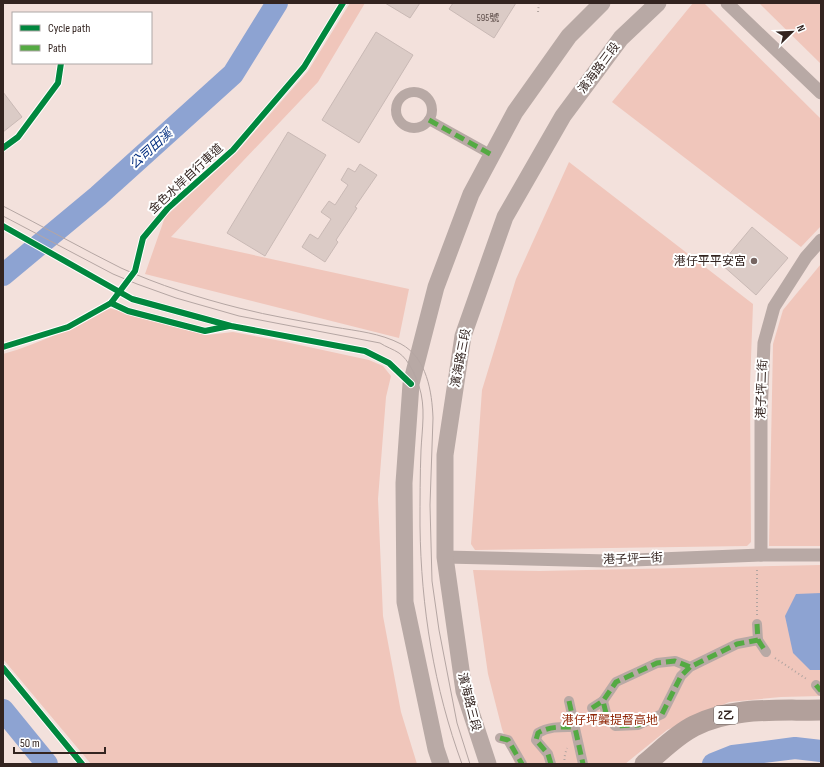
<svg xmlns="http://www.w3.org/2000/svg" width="824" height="767" font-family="'Sofia Sans Condensed','Noto Sans TC',sans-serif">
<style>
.green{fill:#f0c6bb}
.water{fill:#8da3d2}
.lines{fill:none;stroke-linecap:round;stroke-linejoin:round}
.river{stroke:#8da3d2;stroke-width:22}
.building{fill:#dbcbc6;stroke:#c9b9b5}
.path{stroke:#b1a4a0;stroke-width:2;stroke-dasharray:1 3;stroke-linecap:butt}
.pedestrian{stroke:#b8a9a5;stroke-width:10}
.minor{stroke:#b8a9a5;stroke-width:13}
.tertiary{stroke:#b8a9a5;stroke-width:17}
.primary{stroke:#b2a09b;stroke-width:21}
.tram{stroke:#b5a6a3;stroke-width:1}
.quiet{stroke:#54aa43;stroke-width:5;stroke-dasharray:10 5;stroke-linecap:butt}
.cycleway-casing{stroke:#fff;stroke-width:8}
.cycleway{stroke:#00873e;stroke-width:6}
.poi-dot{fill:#766662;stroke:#fff;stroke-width:1.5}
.labels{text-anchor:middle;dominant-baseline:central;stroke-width:4;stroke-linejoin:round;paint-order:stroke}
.number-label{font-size:10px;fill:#5e4e4a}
.shield{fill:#fff;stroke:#706663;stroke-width:1}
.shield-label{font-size:11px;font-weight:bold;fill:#332420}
.street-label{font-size:12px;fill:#332420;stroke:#fff}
.poi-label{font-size:12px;fill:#332420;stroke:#fff;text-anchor:end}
.park-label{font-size:12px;fill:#912809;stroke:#fff}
.water-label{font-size:13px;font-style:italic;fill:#022d7f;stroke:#fff}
</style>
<rect width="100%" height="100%" fill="#f3e1dc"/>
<g class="green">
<path d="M 350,3 L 365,3 L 318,82 L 171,237 L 409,289 L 399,338 L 145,274 L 165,217 L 237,152 L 308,71 Z"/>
<path d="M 693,3 L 704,3 L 821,119 L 821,226 L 801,247 L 612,102 Z"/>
<path d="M 759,3 L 821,3 L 821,64 Z"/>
<path d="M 569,162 L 753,304 L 750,385 L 751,542 L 747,546 L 475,550 L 471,544 L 482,390 L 516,279 Z"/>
<path d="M 821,264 L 821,546 L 769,546 L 773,344 L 783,310 Z"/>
<path d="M 109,308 L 207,335 L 233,332 L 281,341 L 369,360 L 383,366 L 391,376 L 386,397 L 378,499 L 383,616 L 401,712 L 417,764 L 91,764 L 3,659 L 3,354 C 42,343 73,327 109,308 Z"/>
<path d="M 821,565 L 821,696 L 781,697 L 729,702 L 667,730 L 625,764 L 515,764 L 502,729 L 488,674 L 473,570 L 540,571 Z"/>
</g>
<path class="water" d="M 821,593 L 821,670 L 810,670 L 793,653 L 785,616 L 796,594 Z"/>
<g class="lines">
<g class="river">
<path d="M 3,275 L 98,196 L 233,74 L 277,3"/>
<path d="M 3,710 L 47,764"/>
<path d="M 713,764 L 733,756 L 795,748 L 821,751"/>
</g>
</g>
<g class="building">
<path d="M 385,3 L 420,3 L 410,18 Z"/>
<path d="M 453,3 L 516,3 L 494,38 L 449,9 Z"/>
<path d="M 376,32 L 413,55 L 359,143 L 322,120 Z"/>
<path d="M 3,92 L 22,117 L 3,132 Z"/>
<path d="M 288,132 L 326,155 L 265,256 L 227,233 Z"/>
<path d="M 360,164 L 377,175 L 355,207 L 357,208 L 336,240 L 338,242 L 325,262 L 302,247 L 310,234 L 318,239 L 331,219 L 321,212 L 329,201 L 335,205 L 348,185 L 341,180 L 348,168 L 355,172 Z"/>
<path d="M 752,227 L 788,258 L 756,295 L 721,264 Z"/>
</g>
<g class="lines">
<g class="path">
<path d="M 538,12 L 539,3"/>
<path d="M 757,615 L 757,567"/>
<path d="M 775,658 L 808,680"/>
<path d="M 564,764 L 565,754 L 567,748"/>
</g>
<g class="pedestrian">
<circle cx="414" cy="110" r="18"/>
<path d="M 429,120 L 492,155"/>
<path d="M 758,640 L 766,652"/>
<path d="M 690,667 L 681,676 L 662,714 L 638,725 L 615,726 L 606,713 L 603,701 L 616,682 L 657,663 L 675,661 L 690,667 L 737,644 L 758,640 L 757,624"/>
<path d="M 816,685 L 821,691"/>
<path d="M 569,701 L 583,764"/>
<path d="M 592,708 L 603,701"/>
<path d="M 500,738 L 508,740 L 522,764"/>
<path d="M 551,764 L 548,754 L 536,740 L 538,733 C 549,726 562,727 575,727"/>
</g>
<g class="minor">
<path d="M 727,3 L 821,93"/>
<path d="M 761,555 L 761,415 L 764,343 L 774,307 L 806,257 L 821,240"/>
<path d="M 445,557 L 608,561 L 761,555 L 821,555"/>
</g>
<g class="tertiary">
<path d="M 441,764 L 436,749 L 405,602 L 404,483 L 411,384 L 436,287 L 471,194 L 515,112 L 569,36 L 602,3"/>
<path d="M 488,764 L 464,691 L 445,557 L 445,455 L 463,336 L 505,217 L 563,116 L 621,38 L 658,3"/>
</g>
<path class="primary" d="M 645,764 C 661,751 676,735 694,726 C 733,706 779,711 821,710"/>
<g class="tram">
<path d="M 3,206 C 42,226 81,248 121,268 C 159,285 199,298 239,308 C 270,316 302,321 334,327 C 357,331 380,333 401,344 C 427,358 432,392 433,418 L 430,505 L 432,581 L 439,630 L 457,723 L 470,764"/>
<path d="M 3,216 L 113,274 L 137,284 L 176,298 L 239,316 L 380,343 C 386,347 393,349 399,353 C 409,360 415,375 419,386 C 426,407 422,429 421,450 C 420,475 420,500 420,526 C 421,607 434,688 462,764"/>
</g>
<g class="quiet">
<path d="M 429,120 L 492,155"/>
<path d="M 758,640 L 766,652"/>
<path d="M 690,667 L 681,676 L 662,714 L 638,725 L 615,726 L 606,713 L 603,701 L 616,682 L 657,663 L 675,661 L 690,667 L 737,644 L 758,640 L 757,624"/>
<path d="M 816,685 L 821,691"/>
<path d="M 569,701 L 583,764"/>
<path d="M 592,708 L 603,701"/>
<path d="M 500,738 L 508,740 L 522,764"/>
<path d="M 551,764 L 548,754 L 536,740 L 538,733 C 549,726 562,727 575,727"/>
</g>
<defs>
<g id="cycleway">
<path d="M 3,148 L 18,137 L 58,83 L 61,63"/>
<path d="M 3,226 L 132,299 L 231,326 L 365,351 L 389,363 L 411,384"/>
<path d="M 111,303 L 128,311 L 205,331 L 229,326"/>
<path d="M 3,347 L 68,327 L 111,303 L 135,271 L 143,238 L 168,208 L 233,150 L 304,67 L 343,3"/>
<path d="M 3,668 L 82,764"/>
</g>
</defs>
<use href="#cycleway" class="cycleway-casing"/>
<use href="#cycleway" class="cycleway"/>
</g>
<circle class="poi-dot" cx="754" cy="261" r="4"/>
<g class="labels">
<g class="number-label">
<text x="488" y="18">595號</text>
</g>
<rect class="shield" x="714" y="706" width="24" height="18" rx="3"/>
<g class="shield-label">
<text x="726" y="715">2乙</text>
</g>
<g class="street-label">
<text transform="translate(599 68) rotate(-53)">濱海路三段</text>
<text transform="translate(186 179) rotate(-43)">金色水岸自行車道</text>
<text transform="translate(461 358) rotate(-79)">濱海路三段</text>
<text transform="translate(762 389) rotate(-88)">港子坪二街</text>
<text transform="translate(633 559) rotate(-2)">港子坪一街</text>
<text transform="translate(469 702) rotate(76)">濱海路三段</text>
</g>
<g class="poi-label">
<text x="746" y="261">港仔平平安宮</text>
</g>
<g class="park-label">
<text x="610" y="720">港仔坪龔提督高地</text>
</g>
<g class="water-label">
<text transform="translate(151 149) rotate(-42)">公司田溪</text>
</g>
</g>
<rect width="824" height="767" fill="none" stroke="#332420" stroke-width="8"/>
<rect x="12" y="12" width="140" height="52" fill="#ffffff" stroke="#ada7a6"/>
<rect x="20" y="25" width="20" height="6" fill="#00873e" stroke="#ada7a6"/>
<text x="48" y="32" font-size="12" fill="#332420">Cycle path</text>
<rect x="20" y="45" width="20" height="6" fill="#54aa43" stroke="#ada7a6"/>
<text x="48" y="52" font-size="12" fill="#332420">Path</text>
<g transform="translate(792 32) rotate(67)" stroke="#ffffff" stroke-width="3" paint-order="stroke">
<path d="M0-3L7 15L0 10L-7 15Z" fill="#332420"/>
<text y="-6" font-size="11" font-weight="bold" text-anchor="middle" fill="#332420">N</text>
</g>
<path d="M14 747v6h91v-6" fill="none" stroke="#332420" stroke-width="2"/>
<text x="20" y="747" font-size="12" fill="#332420" stroke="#ffffff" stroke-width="3" paint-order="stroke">50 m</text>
</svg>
